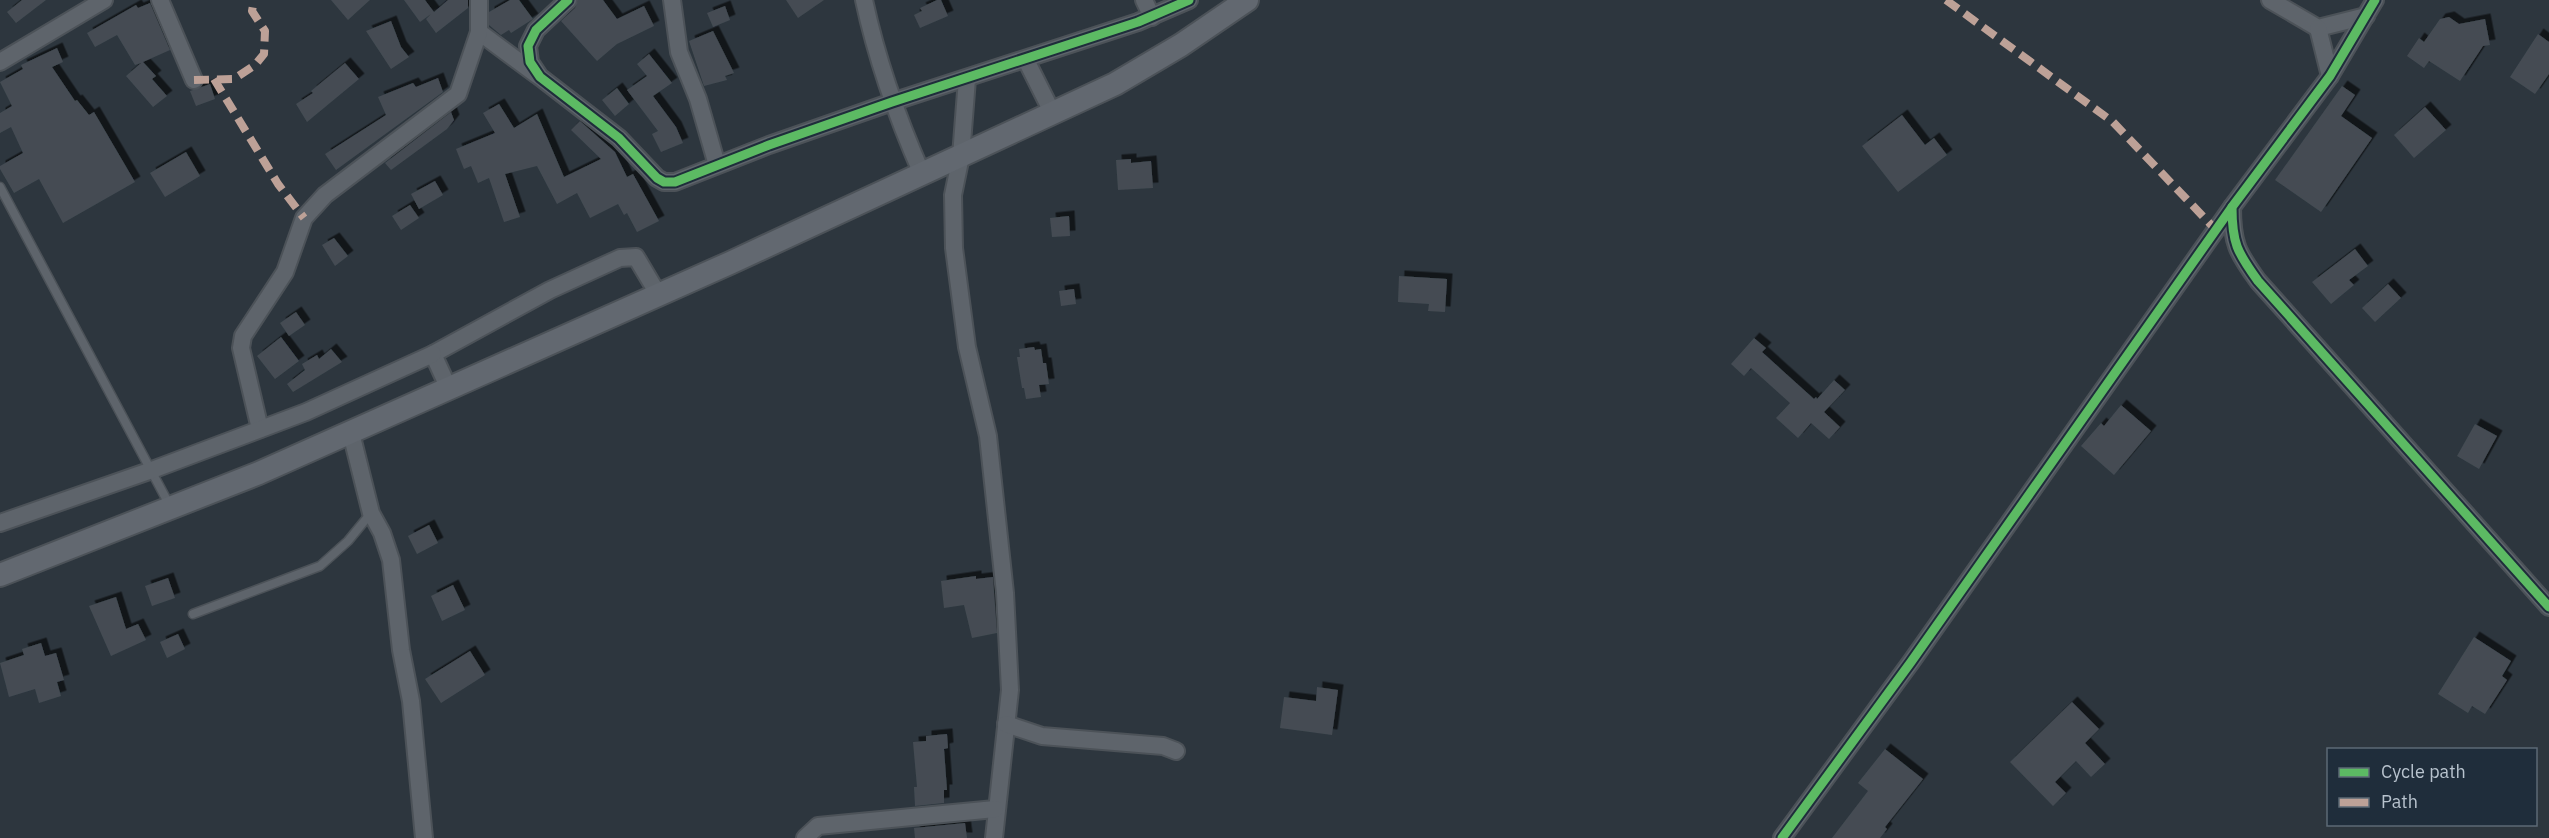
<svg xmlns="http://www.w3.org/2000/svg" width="2549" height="838" font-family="'IBM Plex Sans',sans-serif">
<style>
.building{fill:#444c53;filter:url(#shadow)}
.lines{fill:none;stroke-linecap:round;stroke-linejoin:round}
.service-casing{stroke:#4c5258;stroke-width:11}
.minor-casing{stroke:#4c5258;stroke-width:20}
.secondary-casing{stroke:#4c5258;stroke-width:26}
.service{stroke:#5e646b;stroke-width:8}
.minor{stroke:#5e646b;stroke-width:16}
.secondary{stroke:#626870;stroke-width:22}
.quiet{stroke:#bda197;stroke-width:8;stroke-dasharray:15 8;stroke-linecap:butt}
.cycleway-casing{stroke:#1f2d3b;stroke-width:13}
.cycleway{stroke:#5cba63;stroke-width:9}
</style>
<defs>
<filter id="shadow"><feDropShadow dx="5.5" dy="-5.5" stdDeviation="0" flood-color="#0009"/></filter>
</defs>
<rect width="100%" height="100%" fill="#2d363e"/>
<g class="building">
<path d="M 22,0 L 46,0 L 16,23 L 7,12 Z"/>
<path d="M 331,0 L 370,0 L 348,20 Z"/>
<path d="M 404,0 L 425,0 L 434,12 L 448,0 L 468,0 L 468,8 L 436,33 L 426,19 L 431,14 L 420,22 Z"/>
<path d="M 510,0 L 519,0 L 533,19 L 511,33 L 509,30 L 501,35 L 489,25 L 489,12 Z"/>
<path d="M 578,0 L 603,0 L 617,19 L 644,6 L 654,26 L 617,44 L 597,61 L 561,21 L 575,8 Z"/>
<path d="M 786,0 L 824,0 L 798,18 Z"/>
<path d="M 937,0 L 941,0 L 948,16 L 920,28 L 914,15 L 922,11 L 920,8 Z"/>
<path d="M 150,3 L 170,50 L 143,62 L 156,76 L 152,79 L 167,96 L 153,107 L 126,76 L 141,63 L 135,65 L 117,35 L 95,47 L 87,33 L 136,5 L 138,8 Z"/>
<path d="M 725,6 L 730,20 L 713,27 L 707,13 Z"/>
<path d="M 2449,17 L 2459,24 L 2485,19 L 2490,45 L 2483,46 L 2460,81 L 2429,61 L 2424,68 L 2407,56 L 2419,38 L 2424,42 L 2440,19 Z"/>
<path d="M 391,21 L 401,47 L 409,57 L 391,69 L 366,31 Z"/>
<path d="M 713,31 L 734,73 L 725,76 L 727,80 L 704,86 L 689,41 Z"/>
<path d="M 2538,34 L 2549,42 L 2549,74 L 2535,94 L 2510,77 Z"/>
<path d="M 57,48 L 63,62 L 52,67 L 75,101 L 77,100 L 89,115 L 94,112 L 135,182 L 63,223 L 39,179 L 14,193 L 0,169 L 0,166 L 23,153 L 11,127 L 0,133 L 0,113 L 12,106 L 0,82 L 23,69 L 21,65 Z"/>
<path d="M 649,54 L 672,83 L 653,96 L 676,127 L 683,143 L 661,152 L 652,134 L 658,131 L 627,90 L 647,76 L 637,64 Z"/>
<path d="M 345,63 L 359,79 L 307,122 L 296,104 L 313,93 L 311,91 Z"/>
<path d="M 438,78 L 443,92 L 336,170 L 325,154 L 386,115 L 378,97 L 413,83 L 416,87 Z"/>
<path d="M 210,84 L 215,99 L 196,106 L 190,91 Z"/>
<path d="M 2342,86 L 2355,95 L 2341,116 L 2372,138 L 2321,212 L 2275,180 Z"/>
<path d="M 617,88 L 629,104 L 615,116 L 602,100 Z"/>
<path d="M 499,104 L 514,128 L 537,114 L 564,177 L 601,159 L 571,130 L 580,121 L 615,152 L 627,177 L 633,174 L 659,221 L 637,232 L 627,213 L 624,215 L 618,204 L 590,218 L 577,193 L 557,204 L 537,166 L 505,174 L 520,217 L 504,222 L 489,178 L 478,183 L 471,166 L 464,169 L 456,149 L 495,133 L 483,113 Z"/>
<path d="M 2425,107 L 2446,130 L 2414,158 L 2394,135 Z"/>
<path d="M 451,112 L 454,120 L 447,129 L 391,170 L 385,163 Z"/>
<path d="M 1902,115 L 1925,145 L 1934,138 L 1947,155 L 1898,192 L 1862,146 Z"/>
<path d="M 186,152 L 200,176 L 165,197 L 150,173 Z"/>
<path d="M 1131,159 L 1131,163 L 1151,161 L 1153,188 L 1118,190 L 1116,160 Z"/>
<path d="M 435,181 L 443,195 L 419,209 L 411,194 Z"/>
<path d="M 410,205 L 419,218 L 401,230 L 392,216 Z"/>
<path d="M 1069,216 L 1070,236 L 1052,237 L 1050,218 Z"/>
<path d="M 334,238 L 348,256 L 335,266 L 322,245 Z"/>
<path d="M 2355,249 L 2368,266 L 2349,280 L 2354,285 L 2331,304 L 2312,282 Z"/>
<path d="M 1399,276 L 1447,279 L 1445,312 L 1428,311 L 1429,304 L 1398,302 Z"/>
<path d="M 2388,284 L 2401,298 L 2375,322 L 2362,308 Z"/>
<path d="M 1074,289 L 1076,304 L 1061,306 L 1059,291 Z"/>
<path d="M 296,312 L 305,325 L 289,336 L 280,323 Z"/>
<path d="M 281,337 L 299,361 L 275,379 L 257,356 Z"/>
<path d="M 1754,338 L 1766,348 L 1762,352 L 1814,399 L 1816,397 L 1817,399 L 1834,380 L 1845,390 L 1824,412 L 1840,427 L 1829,439 L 1811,423 L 1798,438 L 1776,418 L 1790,403 L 1751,368 L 1744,376 L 1731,364 Z"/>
<path d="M 1034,347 L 1035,350 L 1041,349 L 1043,363 L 1046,363 L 1049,384 L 1039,385 L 1041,397 L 1026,399 L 1024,388 L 1022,388 L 1017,357 L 1020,357 L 1019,349 Z"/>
<path d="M 331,349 L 342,362 L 293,392 L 287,384 L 305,370 L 302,364 L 317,355 L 319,359 Z"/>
<path d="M 2121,405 L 2151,431 L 2114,475 L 2081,446 L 2101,423 L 2104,426 Z"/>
<path d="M 2475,424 L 2497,436 L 2479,469 L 2457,456 Z"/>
<path d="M 429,525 L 438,543 L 417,554 L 408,536 Z"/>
<path d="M 976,576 L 976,579 L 993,577 L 997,633 L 972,638 L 964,605 L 944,608 L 941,581 Z"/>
<path d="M 168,578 L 175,598 L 152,606 L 145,586 Z"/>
<path d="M 453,585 L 465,610 L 442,621 L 431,596 Z"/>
<path d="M 116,597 L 126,629 L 138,624 L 146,640 L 111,656 L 89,606 Z"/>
<path d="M 178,634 L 185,649 L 167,658 L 160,642 Z"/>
<path d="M 2474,637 L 2511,661 L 2502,676 L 2507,680 L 2485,714 L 2472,706 L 2468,713 L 2438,694 Z"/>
<path d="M 41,643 L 45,656 L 56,653 L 64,680 L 57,682 L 61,696 L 39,703 L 35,689 L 9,697 L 0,663 L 24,655 L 22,649 Z"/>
<path d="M 470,651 L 485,675 L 441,703 L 425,679 Z"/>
<path d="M 1317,687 L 1338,690 L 1332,735 L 1280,728 L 1284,697 L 1316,701 Z"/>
<path d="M 2072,702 L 2099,729 L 2085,743 L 2105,764 L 2091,777 L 2076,761 L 2055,782 L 2066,793 L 2053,806 L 2010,762 Z"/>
<path d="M 947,734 L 948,748 L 944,749 L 947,790 L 944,790 L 944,803 L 915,806 L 914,787 L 917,787 L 913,742 L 926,741 L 926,736 Z"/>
<path d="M 1885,749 L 1923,779 L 1885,827 L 1887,829 L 1880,838 L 1832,838 L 1868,791 L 1858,783 Z"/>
<path d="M 965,823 L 967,838 L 915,838 L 914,828 Z"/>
</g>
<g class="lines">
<defs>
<g id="service">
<path d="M 0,187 L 170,506"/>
<path d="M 193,614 L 320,566 L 348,541 L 371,513"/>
</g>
<g id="minor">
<path d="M 160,0 L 194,80"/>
<path d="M 568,0 L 536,30 L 528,46 L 530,62 L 540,77 L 619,138 L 657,178 L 664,182 L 675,182 L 769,145 L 892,102 L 1138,22 L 1189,0"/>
<path d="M 672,0 L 679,52 L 698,99 L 717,165"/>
<path d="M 864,0 C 877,61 897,117 922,174"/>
<path d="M 1144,0 L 1152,17"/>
<path d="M 2270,0 L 2318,28 L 2366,16"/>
<path d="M 2375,0 L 2330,76 L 2232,207 C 2232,243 2237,252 2258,281 L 2549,607"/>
<path d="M 2318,28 L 2330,76"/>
<path d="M 479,32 L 537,75"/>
<path d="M 1026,60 L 1053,114"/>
<path d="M 0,62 L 104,0"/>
<path d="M 967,79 L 961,156 L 953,195 L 954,248 L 967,347 L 988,436 L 1005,593 L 1010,690 L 994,838"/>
<path d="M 449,389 L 433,354 L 550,290 L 620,258 L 636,257 L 658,294"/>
<path d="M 260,429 L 241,348 L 243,336 L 285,272 L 304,218 L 325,195 L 458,94 L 479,32 L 479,0"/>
<path d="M 351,433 L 371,513 L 382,533 L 391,560 L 401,650 L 411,701 L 424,838"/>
<path d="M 0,523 L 152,470 L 306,412 L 433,354"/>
<path d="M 1006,724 L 1042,736 L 1163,746 L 1176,751"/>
<path d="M 805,838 L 818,826 L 995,809"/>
<path d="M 1782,838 L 1911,662 L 2232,207"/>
</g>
<path id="secondary" d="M 0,575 L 259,473 L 730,263 L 1115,84 L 1181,45 L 1247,0"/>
</defs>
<use href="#service" class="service-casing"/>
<use href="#minor" class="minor-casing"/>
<use href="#secondary" class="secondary-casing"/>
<use href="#service" class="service"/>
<use href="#minor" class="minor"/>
<use href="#secondary" class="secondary"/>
<g class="quiet">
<path d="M 1946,0 L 2113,122 L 2216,230"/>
<path d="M 214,79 L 278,184 L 304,218"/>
<path d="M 194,80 L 234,79 L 255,65 L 264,54 L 265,31 L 252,11 L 254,0"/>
</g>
<defs>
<g id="cycleway">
<path d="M 568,0 L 536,30 L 528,46 L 530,62 L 540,77 L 619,138 L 657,178 L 664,182 L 675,182 L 769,145 L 892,102 L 1138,22 L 1189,0"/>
<path d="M 2375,0 L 2330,76 L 2232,207 C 2232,243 2237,252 2258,281 L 2549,607"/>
<path d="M 1782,838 L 1911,662 L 2232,207"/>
</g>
</defs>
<use href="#cycleway" class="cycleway-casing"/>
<use href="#cycleway" class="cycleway"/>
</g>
<rect x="2327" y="748" width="210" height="78" fill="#1f2d3b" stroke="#5c6976" stroke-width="1.5"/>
<rect x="2339" y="768" width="30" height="9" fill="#5cba63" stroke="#5c6976" stroke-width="1.5"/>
<text x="2381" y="778" font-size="18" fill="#b8c3ce">Cycle path</text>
<rect x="2339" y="798" width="30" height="9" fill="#bda197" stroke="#5c6976" stroke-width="1.5"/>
<text x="2381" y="808" font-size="18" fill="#b8c3ce">Path</text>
</svg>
